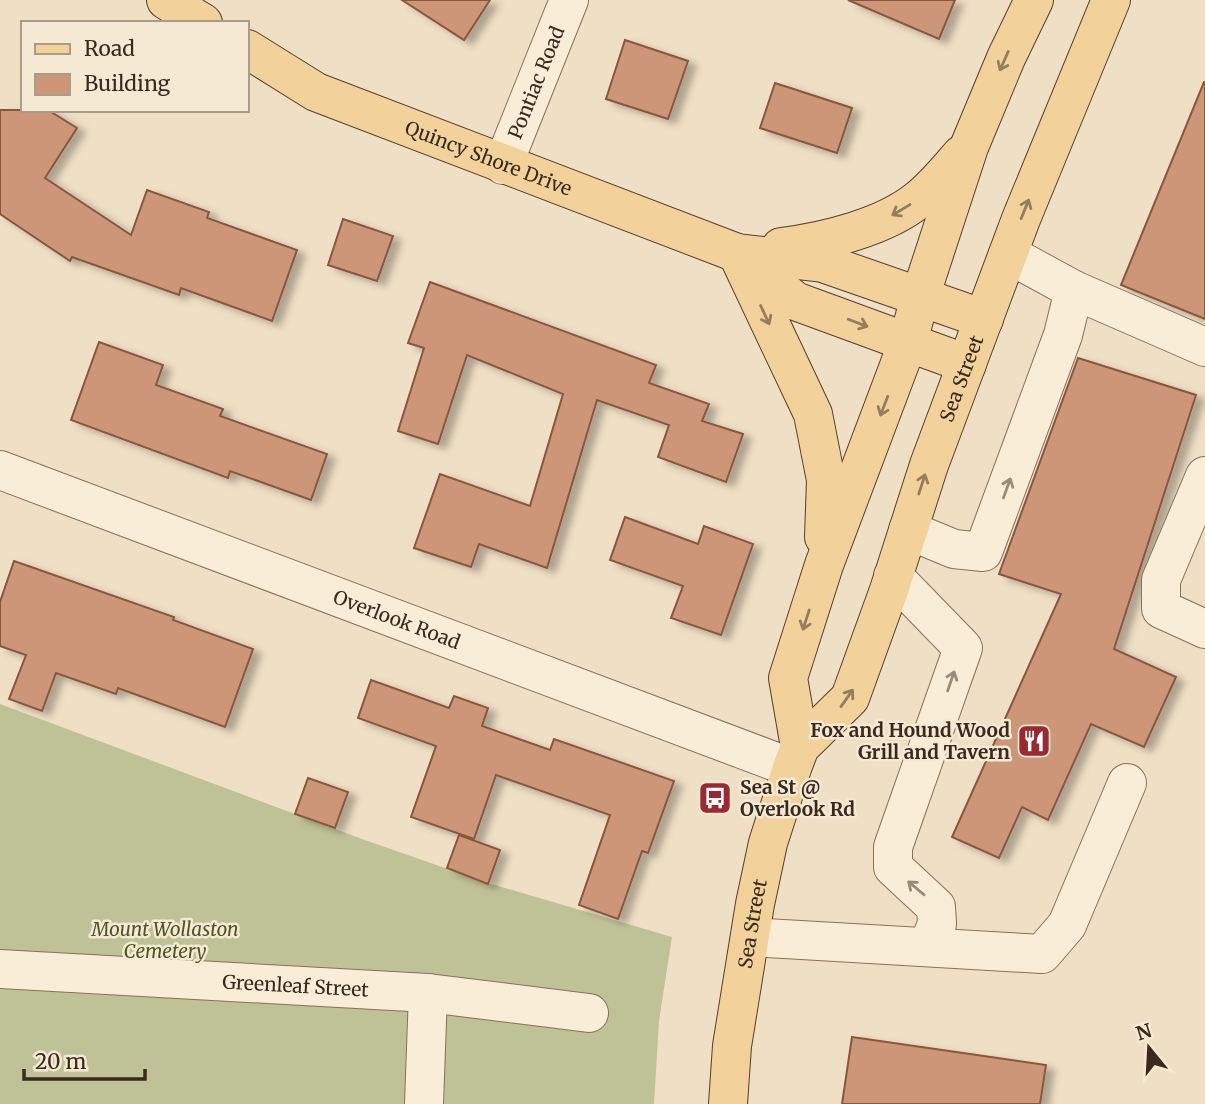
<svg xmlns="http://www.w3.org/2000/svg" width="1205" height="1104" font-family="Merriweather,serif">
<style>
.cemetery{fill:#bfc296}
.building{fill:#cd9679;stroke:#89573f;stroke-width:2;filter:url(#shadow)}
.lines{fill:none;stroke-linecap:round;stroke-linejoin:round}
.minor-casing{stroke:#89705a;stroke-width:40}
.major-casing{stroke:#573e2e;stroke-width:40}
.minor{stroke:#f9edd7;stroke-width:38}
.major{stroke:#f2d19b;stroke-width:38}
.oneway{stroke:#967d5c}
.oneway2{stroke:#998b7a}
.labels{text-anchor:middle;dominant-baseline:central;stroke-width:5;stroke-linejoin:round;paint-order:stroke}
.street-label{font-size:19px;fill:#39291e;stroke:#f6e9d3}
.poi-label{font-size:19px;font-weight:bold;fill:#39291e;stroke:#f6e9d3;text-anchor:end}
.park-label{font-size:19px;font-style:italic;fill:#4d5624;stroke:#f6e9d3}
</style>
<defs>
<filter id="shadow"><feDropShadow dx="8" dy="4.5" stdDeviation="3.5" flood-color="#0004"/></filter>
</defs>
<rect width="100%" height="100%" fill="#efdfc4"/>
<path class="cemetery" d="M 0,704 L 362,839 L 488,883 L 672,937 L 659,1021 L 654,1104 L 0,1104 Z"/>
<g class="building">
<path d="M 402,0 L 490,0 L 464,40 Z"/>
<path d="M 848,0 L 955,0 L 939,39 Z"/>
<path d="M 625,40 L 688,61 L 668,119 L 606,99 Z"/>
<path d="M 1204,82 L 1205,82 L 1205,319 L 1121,285 Z"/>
<path d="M 775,83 L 852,108 L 837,153 L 760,128 Z"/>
<path d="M 0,110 L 48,110 L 77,128 L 45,178 L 131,235 L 147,190 L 209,212 L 207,218 L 297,250 L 272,321 L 181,288 L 179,295 L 72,257 L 70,261 L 0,214 Z"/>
<path d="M 343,219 L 393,236 L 377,281 L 328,265 Z"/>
<path d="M 430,282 L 656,365 L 649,383 L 709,404 L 702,421 L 743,434 L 726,482 L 658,457 L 669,425 L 597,400 L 547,568 L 479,544 L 471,567 L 414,548 L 440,474 L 530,506 L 563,394 L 467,355 L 438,444 L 398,431 L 424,348 L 408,343 Z"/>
<path d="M 99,342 L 163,365 L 156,385 L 223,409 L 220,416 L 327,454 L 311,500 L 230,471 L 228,478 L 71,420 Z"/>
<path d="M 1078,358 L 1196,395 L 1114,649 L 1176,677 L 1144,747 L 1091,724 L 1048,820 L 1022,807 L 999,858 L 952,837 L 1061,594 L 999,574 Z"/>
<path d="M 625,517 L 698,544 L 704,526 L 753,544 L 721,635 L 671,618 L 683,586 L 610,560 Z"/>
<path d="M 14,561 L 174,617 L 173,620 L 253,649 L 225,727 L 118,688 L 116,694 L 56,673 L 42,711 L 9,699 L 26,655 L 0,646 L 0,602 Z"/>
<path d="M 371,680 L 449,708 L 454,696 L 488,708 L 482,726 L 550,750 L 554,739 L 674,781 L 648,853 L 642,851 L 618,919 L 579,905 L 610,815 L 496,775 L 474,839 L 411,817 L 436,746 L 358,718 Z"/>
<path d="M 308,778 L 348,792 L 335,828 L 295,814 Z"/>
<path d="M 459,835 L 500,850 L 488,884 L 447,868 Z"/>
<path d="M 852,1037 L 1046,1065 L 1040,1104 L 842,1104 Z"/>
</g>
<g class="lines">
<defs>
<g id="minor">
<path id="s1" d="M 503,165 L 569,0"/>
<path d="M 1008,254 L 1074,290 L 1205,347"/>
<path id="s2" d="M 0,470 L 792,768"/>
<path d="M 1205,476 L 1161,580 L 1161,609 L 1205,629"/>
<path d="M 908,530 L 954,549 L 983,552 L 1063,335 L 1074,290"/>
<path d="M 893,576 L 963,648 L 893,847 L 893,867 L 936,907 L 937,924 L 928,946"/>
<path d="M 750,937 L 1042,954 L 1067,925 L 1127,783"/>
<path id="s3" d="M 0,969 L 428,993 L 589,1013"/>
<path d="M 424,1104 L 428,993"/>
</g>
<g id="major">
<path d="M 166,0 L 203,23"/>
<path id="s4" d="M 247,49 L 316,92 L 737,253 L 823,263 L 984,319"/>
<path d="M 781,247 C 824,242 885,227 919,199 C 935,186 948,170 961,155"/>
<path d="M 737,253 L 813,414 L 826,480 L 824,537"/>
<path d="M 744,259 L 795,301 L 967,364"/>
<path d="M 800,747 L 788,678 L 824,565 L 908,342 L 920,297 L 969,147 L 1006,58 L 1034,0"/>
<path id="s5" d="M 728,1104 L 732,1046 L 755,904 L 768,843 L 792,768 L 800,747 L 850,698 L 889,590 L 929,465 L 1021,219 L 1111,0"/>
</g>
</defs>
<use href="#minor" class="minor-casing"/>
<use href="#major" class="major-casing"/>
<use href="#minor" class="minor"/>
<use href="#major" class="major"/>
</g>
<defs><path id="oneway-shaft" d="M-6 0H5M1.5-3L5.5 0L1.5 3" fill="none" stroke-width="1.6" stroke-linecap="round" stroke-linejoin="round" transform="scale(1.75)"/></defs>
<g class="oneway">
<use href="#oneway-shaft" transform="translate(1004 61) rotate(114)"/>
<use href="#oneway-shaft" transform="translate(1025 209) rotate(-68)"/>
<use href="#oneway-shaft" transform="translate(901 210) rotate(149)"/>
<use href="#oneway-shaft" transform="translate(765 315) rotate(65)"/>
<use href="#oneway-shaft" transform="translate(858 323) rotate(21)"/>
<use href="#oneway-shaft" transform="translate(884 406) rotate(111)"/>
<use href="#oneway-shaft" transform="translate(922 484) rotate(-72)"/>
<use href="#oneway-shaft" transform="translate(806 620) rotate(108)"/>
<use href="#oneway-shaft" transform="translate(847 698) rotate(-55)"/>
</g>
<g class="oneway2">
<use href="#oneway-shaft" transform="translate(1007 488) rotate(-70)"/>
<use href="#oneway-shaft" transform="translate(951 681) rotate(-71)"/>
<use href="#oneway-shaft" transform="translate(916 888) rotate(-140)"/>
</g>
<defs>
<symbol id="restaurant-square" viewBox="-11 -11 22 22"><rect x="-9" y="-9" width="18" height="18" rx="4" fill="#992932" stroke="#f6e9d3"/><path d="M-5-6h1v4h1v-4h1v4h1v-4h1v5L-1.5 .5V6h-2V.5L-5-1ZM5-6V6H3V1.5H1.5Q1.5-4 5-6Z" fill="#fff"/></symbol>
<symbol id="bus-square" viewBox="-11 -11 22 22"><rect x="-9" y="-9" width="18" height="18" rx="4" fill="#992932" stroke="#f6e9d3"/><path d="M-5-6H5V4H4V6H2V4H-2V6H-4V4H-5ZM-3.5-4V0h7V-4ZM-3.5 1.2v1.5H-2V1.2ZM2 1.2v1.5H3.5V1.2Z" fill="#fff"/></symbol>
</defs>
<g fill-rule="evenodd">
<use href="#restaurant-square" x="1015" y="722" width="38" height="38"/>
<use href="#bus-square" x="696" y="779" width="38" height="38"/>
</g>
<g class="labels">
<g class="street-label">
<text stroke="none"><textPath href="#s1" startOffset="89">Pontiac Road</textPath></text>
<text stroke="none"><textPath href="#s4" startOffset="266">Quincy Shore Drive</textPath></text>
<text stroke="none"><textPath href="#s5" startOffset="774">Sea Street</textPath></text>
<text stroke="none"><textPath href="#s2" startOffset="424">Overlook Road</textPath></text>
<text stroke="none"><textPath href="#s5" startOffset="182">Sea Street</textPath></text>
<text stroke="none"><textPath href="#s3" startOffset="296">Greenleaf Street</textPath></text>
</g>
<g class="poi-label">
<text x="1010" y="730">Fox and Hound Wood<tspan x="1010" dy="22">Grill and Tavern</tspan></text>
<text x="740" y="787" text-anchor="start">Sea St @<tspan x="740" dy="22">Overlook Rd</tspan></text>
</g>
<g class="park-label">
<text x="165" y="929">Mount Wollaston<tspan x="165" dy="22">Cemetery</tspan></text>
</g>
</g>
<rect x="21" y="21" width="228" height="91" fill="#f6e9d3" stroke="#aa9c8b" stroke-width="2"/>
<rect x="35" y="44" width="35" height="10" fill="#f2d19b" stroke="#aa9c8b" stroke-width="2"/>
<text x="84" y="56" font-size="21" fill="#39291e">Road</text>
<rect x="35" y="74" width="35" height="21" fill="#cd9679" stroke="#aa9c8b" stroke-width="2"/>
<text x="84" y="91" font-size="21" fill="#39291e">Building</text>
<g transform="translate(1149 1048) rotate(342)" stroke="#f6e9d3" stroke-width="5" paint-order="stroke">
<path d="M0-5L12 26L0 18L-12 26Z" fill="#39291e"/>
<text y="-10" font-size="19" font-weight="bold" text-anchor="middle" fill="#39291e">N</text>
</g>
<path d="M24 1069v10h121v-10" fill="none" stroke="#39291e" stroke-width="3.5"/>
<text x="35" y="1069" font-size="21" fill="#39291e" stroke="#f6e9d3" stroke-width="5" paint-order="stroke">20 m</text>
</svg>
